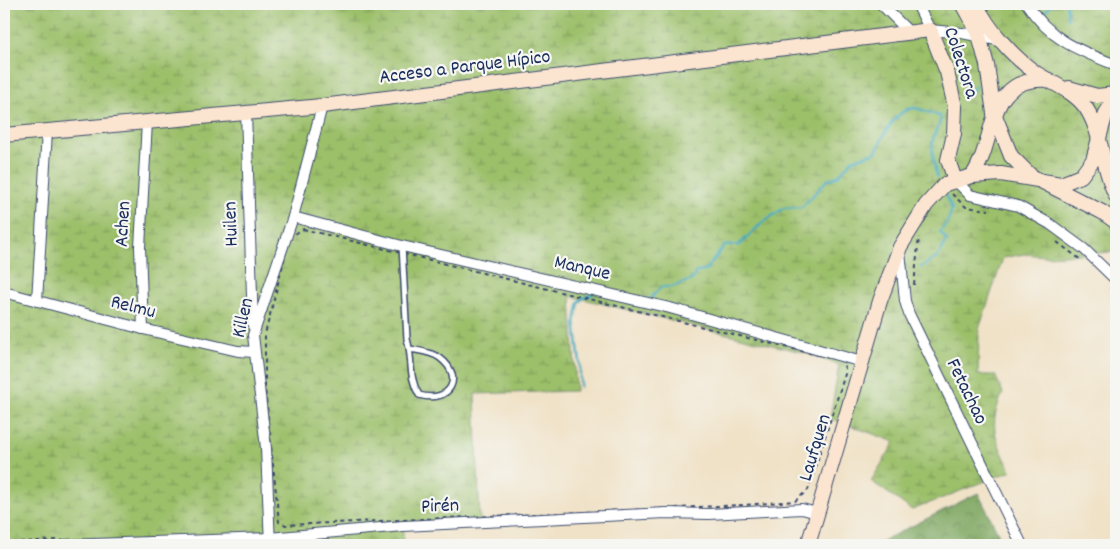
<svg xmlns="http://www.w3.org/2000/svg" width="1120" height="549" font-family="Dekko,sans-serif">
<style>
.forest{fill:url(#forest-crowns);stroke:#4c6a5e}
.wetland{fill:url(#wetland-marsh);stroke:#5c7864}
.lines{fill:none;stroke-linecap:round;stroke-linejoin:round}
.stream{stroke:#40aac0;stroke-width:2.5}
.lane-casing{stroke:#3b4a6e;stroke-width:8}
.street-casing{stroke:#3b4a6e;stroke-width:12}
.secondary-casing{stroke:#3b4a6e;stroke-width:16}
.path{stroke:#3b4a6e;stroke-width:2;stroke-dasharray:4 4;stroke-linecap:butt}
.lane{stroke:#fff;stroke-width:5}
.street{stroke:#fff;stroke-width:10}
.secondary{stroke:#fce5d0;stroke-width:14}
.labels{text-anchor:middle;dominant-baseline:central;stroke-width:4.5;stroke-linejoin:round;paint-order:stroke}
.street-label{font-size:20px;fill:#1b2f5e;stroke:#f6f6f2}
</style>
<defs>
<pattern id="forest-crowns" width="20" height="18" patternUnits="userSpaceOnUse" patternTransform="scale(1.25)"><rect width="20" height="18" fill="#7da65e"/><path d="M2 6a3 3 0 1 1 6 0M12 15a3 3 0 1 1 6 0" fill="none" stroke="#668851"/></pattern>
<pattern id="wetland-marsh" width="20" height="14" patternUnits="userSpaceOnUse" patternTransform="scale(1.25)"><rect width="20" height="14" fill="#9cc06a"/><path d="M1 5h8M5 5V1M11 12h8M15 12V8" fill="none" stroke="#7e9c5a"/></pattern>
</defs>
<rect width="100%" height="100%" fill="#f6f6f2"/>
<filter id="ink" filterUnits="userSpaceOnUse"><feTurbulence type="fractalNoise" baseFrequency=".02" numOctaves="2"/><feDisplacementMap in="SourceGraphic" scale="10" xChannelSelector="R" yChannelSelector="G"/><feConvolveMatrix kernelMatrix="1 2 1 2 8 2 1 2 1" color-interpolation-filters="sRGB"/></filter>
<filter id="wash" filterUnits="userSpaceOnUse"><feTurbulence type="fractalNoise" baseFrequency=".0096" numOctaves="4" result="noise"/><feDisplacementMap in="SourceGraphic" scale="20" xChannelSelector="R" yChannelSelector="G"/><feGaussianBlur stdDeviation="1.12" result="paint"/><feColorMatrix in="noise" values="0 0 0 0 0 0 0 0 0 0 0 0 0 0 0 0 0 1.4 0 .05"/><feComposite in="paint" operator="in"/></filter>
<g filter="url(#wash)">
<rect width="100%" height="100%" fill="#f0e2c7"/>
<path class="forest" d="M 978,493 L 1004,545 L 874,545 Z"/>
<path class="wetland" d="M 4,4 L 1116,4 L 1116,249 L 1113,252 L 1046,256 L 1024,254 L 1003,258 L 979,329 L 978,375 L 995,375 L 1003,393 C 987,426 996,440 1011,471 L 912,510 L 871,481 L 895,442 L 830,418 L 839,365 L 810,354 L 571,296 L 576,391 L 475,394 L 480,522 L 403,526 L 403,545 L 284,545 L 269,538 L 4,545 Z"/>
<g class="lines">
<g class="stream">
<path d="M 1066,4 L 1068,18"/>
<path d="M 1046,11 L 1051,4"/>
<path d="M 968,95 L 977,85"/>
<path d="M 921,267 L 938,257 L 947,240 L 940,232 L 948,221 L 952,209 L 946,196"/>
<path d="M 649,300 L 661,287 L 671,287 L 692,280 L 696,272 L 705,271 L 724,246 L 739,245 L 763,222 L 784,208 L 802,207 L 827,180 L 838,176 L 852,160 L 876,152 C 882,138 895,109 914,108 C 921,108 932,115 940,116 C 942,125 934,131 933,140 C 931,153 934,165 937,177"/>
<path d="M 580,387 L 580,364 L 575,322 L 579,302 L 583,298 L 593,294"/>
</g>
</g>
</g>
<g filter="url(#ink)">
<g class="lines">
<defs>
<path id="lane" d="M 402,246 L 407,339 C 413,359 408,377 419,395 C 450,404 465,377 440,358 C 432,352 420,351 410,349"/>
<g id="street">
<path d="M 881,4 L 910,33"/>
<path d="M 917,4 L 930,30 L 962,33 L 1002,41"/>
<path d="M 1027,4 C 1050,40 1078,50 1116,65"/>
<path d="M 246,112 L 253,326"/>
<path d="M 955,180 L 970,195 L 1018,206 L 1050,224 L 1084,249 L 1116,280"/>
<path d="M 293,217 L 402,246 L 670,308 L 862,362"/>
<path d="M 900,251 L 905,301 L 909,314 L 1022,545"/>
<path d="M 4,292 L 143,329 L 238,351 L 254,352"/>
<path d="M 37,301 L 47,131"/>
<path d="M 143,329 L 140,247 L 147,122"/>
<path d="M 64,545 L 269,538 L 403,526 L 666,513 L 709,514 L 802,509 L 817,513"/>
<path d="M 270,545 L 266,448 L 253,335 L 293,217 L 322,106"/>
</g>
<g id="secondary">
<path d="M 962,4 L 978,32 L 987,65 L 994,113 L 1011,156 L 1031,176 L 1102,212 L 1116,222"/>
<path d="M 976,4 C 989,30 1012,56 1036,73 C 1053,84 1074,91 1086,108 C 1103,134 1102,169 1116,196"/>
<path d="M 1069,88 L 1097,96 L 1116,94"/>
<path d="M 4,135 L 322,106 L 930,30 L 947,72 L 955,107 L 954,134 L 948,160 L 955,180"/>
<path d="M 972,176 C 998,140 984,75 1049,80"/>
<path d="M 808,545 L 880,301 L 900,247 L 926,205 L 945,184 L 972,176 L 1001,174 L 1061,184 L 1081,176 L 1093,160 L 1106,113 L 1116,98"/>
</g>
</defs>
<use href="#lane" class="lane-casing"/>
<use href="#street" class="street-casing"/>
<use href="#secondary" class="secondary-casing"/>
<g class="path">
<path d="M 952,194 L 966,207 L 989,210"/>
<path d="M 303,229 L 842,361 L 846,371 L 808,490 L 795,501 L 743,505 L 286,525 L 279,522 L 265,388 L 265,334 L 290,237 Z"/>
<path d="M 1057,242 L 1081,260"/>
<path d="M 914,285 L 919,237"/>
<path d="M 1110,288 L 1116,294"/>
<path d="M 4,543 L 57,540"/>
</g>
<use href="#lane" class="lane"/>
<use href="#street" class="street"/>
<use href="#secondary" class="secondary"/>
</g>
</g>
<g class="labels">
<g class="street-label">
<text transform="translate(960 63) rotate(72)">Colectora</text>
<text transform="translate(465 68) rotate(-7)">Acceso a Parque Hípico</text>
<text transform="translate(124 224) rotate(-87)">Achen</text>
<text transform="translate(232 224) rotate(-92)">Huilen</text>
<text transform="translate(582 269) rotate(13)">Manque</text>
<text transform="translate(133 308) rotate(14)">Relmu</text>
<text transform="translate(244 318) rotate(-77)">Killen</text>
<text transform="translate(966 392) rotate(64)">Fetachao</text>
<text transform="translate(816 448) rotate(-73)">Laufquen</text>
<text transform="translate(440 507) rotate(-2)">Pirén</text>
</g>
</g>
<rect width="1120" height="549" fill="none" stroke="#f6f6f2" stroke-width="20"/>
</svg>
